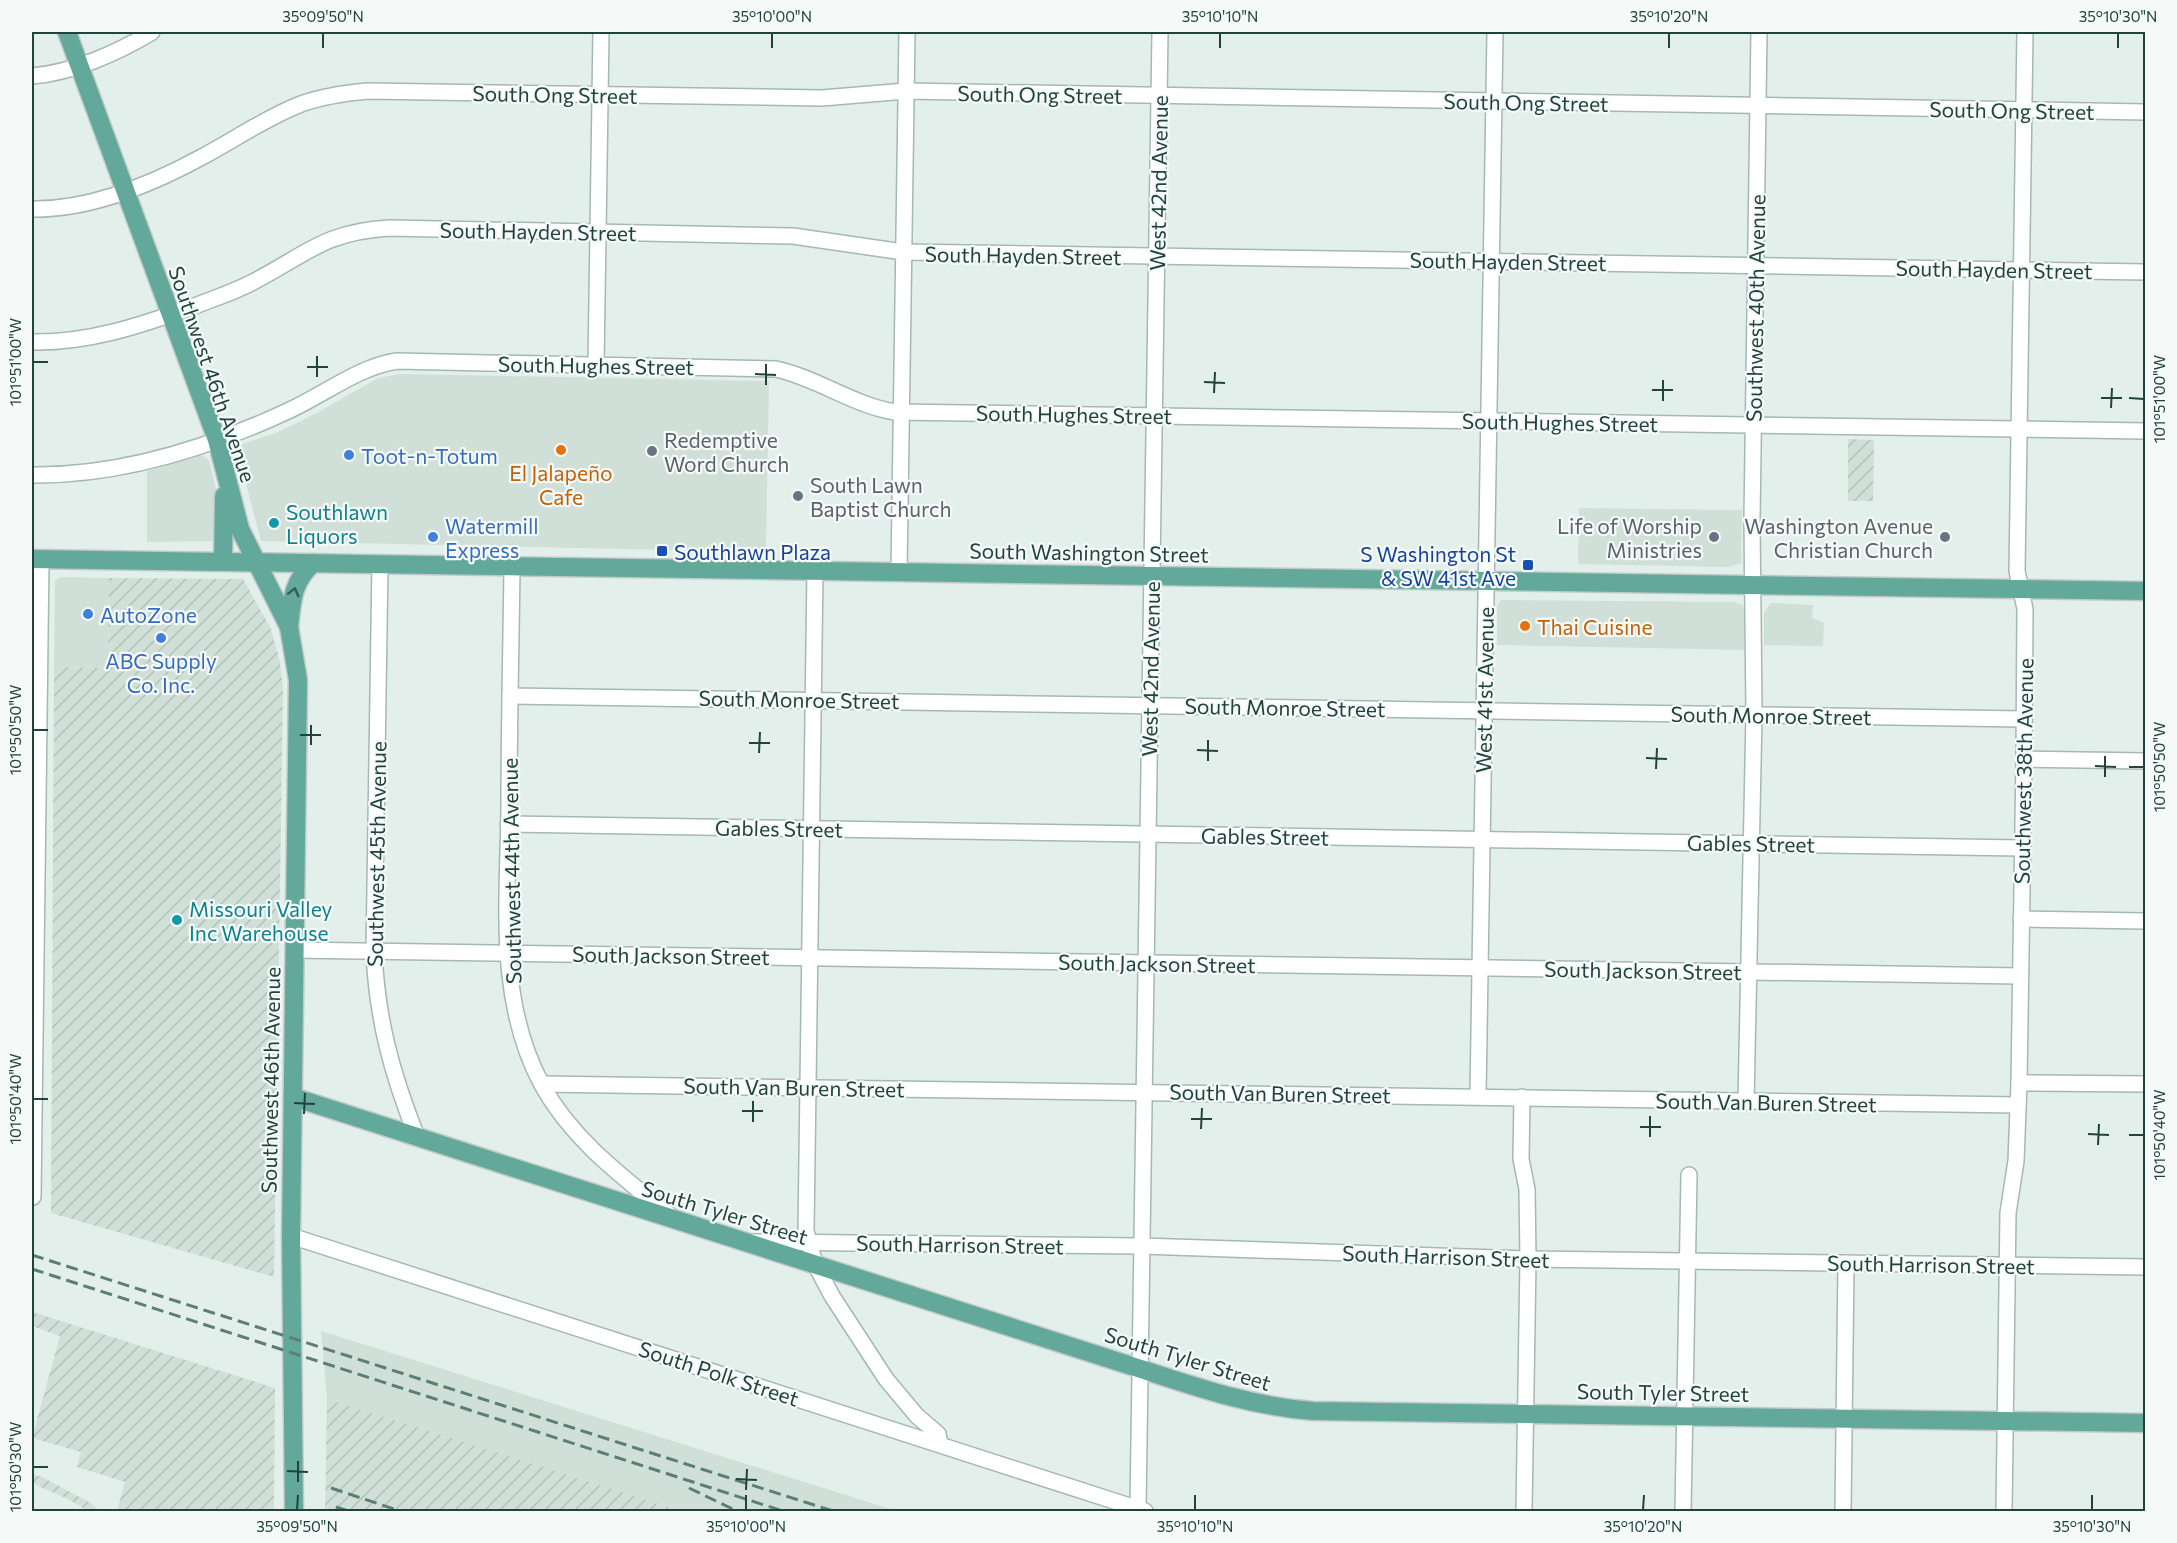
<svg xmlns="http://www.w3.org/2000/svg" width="2177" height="1543" font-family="Commissioner,sans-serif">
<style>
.built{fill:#d1dfd9}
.industrial{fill:url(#industrial-furrows)}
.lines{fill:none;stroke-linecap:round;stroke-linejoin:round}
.minor-casing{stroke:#a5b8b2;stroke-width:18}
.major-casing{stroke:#c1cac8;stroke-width:21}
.minor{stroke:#fff;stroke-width:15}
.major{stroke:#63a99b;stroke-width:18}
.rail{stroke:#5b7e77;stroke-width:3;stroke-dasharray:12 6;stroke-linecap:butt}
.oneway{stroke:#315c54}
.ticks{fill:none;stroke:#20433c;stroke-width:2}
.food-dot{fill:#e8710a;stroke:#f5faf8;stroke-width:2}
.worship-dot{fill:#6b7280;stroke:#f5faf8;stroke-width:2}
.shop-dot{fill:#3f7fe0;stroke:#f5faf8;stroke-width:2}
.culture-dot{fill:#0f9aa8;stroke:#f5faf8;stroke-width:2}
.transit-dot{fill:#1a4fb4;stroke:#f5faf8;stroke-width:2}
.labels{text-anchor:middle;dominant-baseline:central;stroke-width:4.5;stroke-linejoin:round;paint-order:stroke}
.street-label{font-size:21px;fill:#20433c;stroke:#f5faf8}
.worship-label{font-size:21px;fill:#5b616d;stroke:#f5faf8;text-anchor:start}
.shop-label{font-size:21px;fill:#366cbe;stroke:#f5faf8;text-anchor:start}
.food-label{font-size:21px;fill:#c56008;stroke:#f5faf8}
.culture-label{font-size:21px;fill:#0d838f;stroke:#f5faf8;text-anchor:start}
.transit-label{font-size:21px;fill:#164399;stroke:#f5faf8;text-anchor:start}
.neatline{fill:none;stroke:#20433c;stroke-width:2}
.ticks-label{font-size:15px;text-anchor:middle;fill:#20433c}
</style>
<defs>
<pattern id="industrial-furrows" width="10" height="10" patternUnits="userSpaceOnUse" patternTransform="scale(1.5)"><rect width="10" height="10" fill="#d1dfd9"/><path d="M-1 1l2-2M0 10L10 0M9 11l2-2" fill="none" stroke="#b3c1bb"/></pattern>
</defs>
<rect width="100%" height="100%" fill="#e3efea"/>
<g class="built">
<path d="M 400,374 L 769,381 L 766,552 L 261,541 L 236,446 L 278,432 L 313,415 L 378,378 Z"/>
<path d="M 202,455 L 209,461 L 217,492 L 214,541 L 147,542 L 147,471 Z"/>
<path d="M 1579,508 L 1742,510 L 1741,563 L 1728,567 L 1578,564 Z"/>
<path d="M 60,577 L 109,578 L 108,668 L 54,667 L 55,581 Z"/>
<path d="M 1501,600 L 1733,602 L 1742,605 L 1745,610 L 1744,650 L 1497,645 L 1497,607 Z"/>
<path d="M 1771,603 L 1813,605 L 1812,618 L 1824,623 L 1823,646 L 1764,645 L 1764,612 Z"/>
<path d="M 321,1331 L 897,1511 L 681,1511 L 327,1399 Z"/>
</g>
<g class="industrial">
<path d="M 1848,439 L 1874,440 L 1873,501 L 1848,501 Z"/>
<path d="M 109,578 L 243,579 L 271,629 L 280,662 L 283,688 L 274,1277 L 51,1213 L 54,667 L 108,668 Z"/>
<path d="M 32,1312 L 275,1388 L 274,1511 L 117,1511 L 125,1482 L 77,1467 L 81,1452 L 32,1438 L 60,1336 L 32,1326 Z"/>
<path d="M 327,1399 L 543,1467 L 681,1511 L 325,1511 Z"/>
<path d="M 32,1474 L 42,1477 L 89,1502 L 99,1511 L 88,1511 L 68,1499 L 32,1483 Z"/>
</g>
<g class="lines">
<defs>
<g id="minor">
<path d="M 32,76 C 72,73 117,53 152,32"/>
<path d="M 32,209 C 89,210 150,185 200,158 C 234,140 265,118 301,104 C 323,96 345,93 368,91 L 822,98 L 906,91 L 2146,112"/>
<path d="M 32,342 C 88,343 139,326 192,307 C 212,299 232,293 251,283 C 306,255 323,232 389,228 L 793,236 L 903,252 L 2146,272"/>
<path d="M 596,365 L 601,32"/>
<path d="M 32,475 C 121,476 209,448 290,410 C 325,394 358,367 397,361 L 776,369 C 817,378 855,406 895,412 L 2146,431"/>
<path d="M 380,564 L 374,952 C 377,1020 392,1074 417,1137"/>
<path d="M 512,567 C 511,647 509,728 509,808 C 508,901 496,1000 542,1085 C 573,1141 623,1177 672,1217"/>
<path d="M 815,571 L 806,1231 L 815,1264 L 832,1296 L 886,1379 L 917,1416 L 938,1434 L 940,1444"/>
<path d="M 899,572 L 907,32"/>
<path d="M 510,696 L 2024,719"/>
<path d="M 2024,759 L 2146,761"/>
<path d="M 508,824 L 2022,848"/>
<path d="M 2021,919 L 2146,921"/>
<path d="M 294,950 L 2020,976"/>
<path d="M 2019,1083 L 2146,1084"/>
<path d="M 542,1084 L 2018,1105"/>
<path d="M 1478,1096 L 1495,32"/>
<path d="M 1522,1097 L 1521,1159 L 1527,1189 L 1528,1259 L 1524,1512"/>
<path d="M 1746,1102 L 1754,715 L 1752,520 L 1759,32"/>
<path d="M 33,1197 L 41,559"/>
<path d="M 291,1236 L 1145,1511"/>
<path d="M 754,1242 L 1142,1246 L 1528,1259 L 2146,1267"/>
<path d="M 1138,1508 L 1160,32"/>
<path d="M 1683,1512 L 1689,1175"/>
<path d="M 1843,1512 L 1846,1263"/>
<path d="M 2004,1512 L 2008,1213 L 2016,1161 L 2019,1083 L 2024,759 L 2025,609 L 2017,571 L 2025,32"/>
</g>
<g id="major">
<path d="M 67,32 L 217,440 L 240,529 L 289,627 L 298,680 L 291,1236 L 294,1512"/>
<path d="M 32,559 L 2146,591"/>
<path d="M 223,561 L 224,496"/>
<path d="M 289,627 C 292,601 292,582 313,563"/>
<path d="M 293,1097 L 1141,1369 C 1199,1388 1251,1406 1313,1411 L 2146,1423"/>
</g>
</defs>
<use href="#minor" class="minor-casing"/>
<use href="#major" class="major-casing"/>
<use href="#minor" class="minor"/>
<use href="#major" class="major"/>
<g class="rail">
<path d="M 32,1255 L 836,1512"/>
<path d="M 32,1269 L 786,1512"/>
<path d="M 331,1488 L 403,1512"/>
<path d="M 689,1488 L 739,1512"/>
<path d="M 336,1507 L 351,1512"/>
</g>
</g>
<defs><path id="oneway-chevron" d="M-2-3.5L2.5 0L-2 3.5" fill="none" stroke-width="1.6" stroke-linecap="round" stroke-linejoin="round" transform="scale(1.5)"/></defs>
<use class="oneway" href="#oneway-chevron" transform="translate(294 592) rotate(-76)"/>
<path class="ticks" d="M 323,48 L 323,33M 772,48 L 772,33M 1220,48 L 1220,33M 1669,48 L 1669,33M 2118,48 L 2118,33M 33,362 L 48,362M 307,367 L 328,367M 755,374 L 776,375M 317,377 L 317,356M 1204,382 L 1225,383M 766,385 L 766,364M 1652,390 L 1673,390M 1214,393 L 1215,372M 2101,398 L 2122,398M 2129,398 L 2144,399M 1663,401 L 1663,380M 2111,408 L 2112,388M 33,730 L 48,730M 300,735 L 321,735M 749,743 L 770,743M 311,745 L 311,725M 1197,750 L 1218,751M 759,753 L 760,732M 1646,758 L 1667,759M 1208,761 L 1208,740M 2095,766 L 2116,767M 2129,767 L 2144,767M 1656,769 L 1657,748M 2105,777 L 2105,756M 33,1099 L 48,1099M 294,1103 L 315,1104M 742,1111 L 763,1111M 304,1114 L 305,1093M 1191,1119 L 1212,1119M 753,1122 L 753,1101M 1640,1127 L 1661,1127M 1201,1129 L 1202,1108M 2088,1134 L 2109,1135M 2129,1135 L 2144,1135M 1650,1137 L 1650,1116M 2098,1145 L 2099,1124M 33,1467 L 48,1467M 287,1471 L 308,1472M 736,1479 L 757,1480M 298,1482 L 298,1461M 746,1490 L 747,1469M 297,1510 L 298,1495M 746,1510 L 746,1495M 1195,1510 L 1195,1495M 1643,1510 L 1644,1495M 2092,1510 L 2092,1495"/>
<g class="food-dot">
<circle cx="561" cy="450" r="6"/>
<circle cx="1525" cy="626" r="6"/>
</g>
<g class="worship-dot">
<circle cx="652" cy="451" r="6"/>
<circle cx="798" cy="496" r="6"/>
<circle cx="1714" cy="537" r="6"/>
<circle cx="1945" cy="537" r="6"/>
</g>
<g class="shop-dot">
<circle cx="349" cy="455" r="6"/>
<circle cx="433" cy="537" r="6"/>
<circle cx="88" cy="614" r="6"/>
<circle cx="161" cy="638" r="6"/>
</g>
<g class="culture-dot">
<circle cx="274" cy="523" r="6"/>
<circle cx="177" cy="920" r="6"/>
</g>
<g class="transit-dot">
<rect x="656" y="545" width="12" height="12" rx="3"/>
<rect x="1522" y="559" width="12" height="12" rx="3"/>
</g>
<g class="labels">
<g class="street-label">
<text transform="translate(555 94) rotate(1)">South Ong Street</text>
<text transform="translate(1040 94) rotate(1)">South Ong Street</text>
<text transform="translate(1526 102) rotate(1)">South Ong Street</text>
<text transform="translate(2012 110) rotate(1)">South Ong Street</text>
<text transform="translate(1158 183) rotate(-89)">West 42nd Avenue</text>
<text transform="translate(538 231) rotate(1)">South Hayden Street</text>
<text transform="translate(1023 255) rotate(1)">South Hayden Street</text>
<text transform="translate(1508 261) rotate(1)">South Hayden Street</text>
<text transform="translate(1994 269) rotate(1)">South Hayden Street</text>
<text transform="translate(1755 308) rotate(-89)">Southwest 40th Avenue</text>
<text transform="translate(596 365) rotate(1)">South Hughes Street</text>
<text transform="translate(213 374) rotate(71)">Southwest 46th Avenue</text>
<text transform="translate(1074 414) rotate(1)">South Hughes Street</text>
<text transform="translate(1560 422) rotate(1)">South Hughes Street</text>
<text transform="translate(1089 552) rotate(1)">South Washington Street</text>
<text transform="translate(1150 669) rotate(-89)">West 42nd Avenue</text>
<text transform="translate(1484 690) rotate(-89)">West 41st Avenue</text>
<text transform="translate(799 699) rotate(1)">South Monroe Street</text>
<text transform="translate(1285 707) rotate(1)">South Monroe Street</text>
<text transform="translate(1771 715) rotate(1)">South Monroe Street</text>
<text transform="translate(2023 771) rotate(-89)">Southwest 38th Avenue</text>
<text transform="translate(779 828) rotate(1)">Gables Street</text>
<text transform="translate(1265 836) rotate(1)">Gables Street</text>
<text transform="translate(1751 843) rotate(1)">Gables Street</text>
<text transform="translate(376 854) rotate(-89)">Southwest 45th Avenue</text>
<text transform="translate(511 871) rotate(-91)">Southwest 44th Avenue</text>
<text transform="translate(671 955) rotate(1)">South Jackson Street</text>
<text transform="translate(1157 963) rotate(1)">South Jackson Street</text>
<text transform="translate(1643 970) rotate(1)">South Jackson Street</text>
<text transform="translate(270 1080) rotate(-89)">Southwest 46th Avenue</text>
<text transform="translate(794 1087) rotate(1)">South Van Buren Street</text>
<text transform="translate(1280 1093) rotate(1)">South Van Buren Street</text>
<text transform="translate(1766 1102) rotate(1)">South Van Buren Street</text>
<text transform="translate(725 1212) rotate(17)">South Tyler Street</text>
<text transform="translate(960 1244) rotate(1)">South Harrison Street</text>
<text transform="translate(1446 1256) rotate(2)">South Harrison Street</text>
<text transform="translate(1931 1264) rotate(1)">South Harrison Street</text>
<text transform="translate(1188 1358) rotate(17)">South Tyler Street</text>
<text transform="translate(719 1373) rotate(18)">South Polk Street</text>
<text transform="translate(1663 1392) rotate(1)">South Tyler Street</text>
</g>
<g class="worship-label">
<text x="664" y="439">Redemptive<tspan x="664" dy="24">Word Church</tspan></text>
<text x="810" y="484">South Lawn<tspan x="810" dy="24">Baptist Church</tspan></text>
<text x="1702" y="525" text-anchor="end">Life of Worship<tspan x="1702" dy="24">Ministries</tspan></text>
<text x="1933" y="525" text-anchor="end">Washington Avenue<tspan x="1933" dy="24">Christian Church</tspan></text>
</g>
<g class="shop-label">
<text x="361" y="455">Toot-n-Totum</text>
<text x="445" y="525">Watermill<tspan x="445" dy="24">Express</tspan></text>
<text x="100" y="614">AutoZone</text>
<text x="161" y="660" text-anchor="middle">ABC Supply<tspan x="161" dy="24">Co. Inc.</tspan></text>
</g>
<g class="food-label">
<text x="561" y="472">El Jalapeño<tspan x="561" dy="24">Cafe</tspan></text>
<text x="1537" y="626" text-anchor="start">Thai Cuisine</text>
</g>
<g class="culture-label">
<text x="286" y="511">Southlawn<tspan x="286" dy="24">Liquors</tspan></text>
<text x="189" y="908">Missouri Valley<tspan x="189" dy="24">Inc Warehouse</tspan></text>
</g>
<g class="transit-label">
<text x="674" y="551">Southlawn Plaza</text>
<text x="1516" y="553" text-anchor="end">S Washington St<tspan x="1516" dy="24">&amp; SW 41st Ave</tspan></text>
</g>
</g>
<rect width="2177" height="1543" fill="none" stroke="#f5faf8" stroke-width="66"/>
<rect x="33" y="33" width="2111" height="1477" class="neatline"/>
<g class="ticks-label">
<text x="323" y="22">35°09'50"N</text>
<text x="772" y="22">35°10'00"N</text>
<text x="1220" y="22">35°10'10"N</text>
<text x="1669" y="22">35°10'20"N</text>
<text x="2118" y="22">35°10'30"N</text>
<text transform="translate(16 362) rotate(-90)" y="5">101°51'00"W</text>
<text transform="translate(2160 399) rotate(-90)" y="5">101°51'00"W</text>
<text transform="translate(16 730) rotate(-90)" y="5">101°50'50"W</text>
<text transform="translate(2160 767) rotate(-90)" y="5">101°50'50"W</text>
<text transform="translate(16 1099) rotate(-90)" y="5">101°50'40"W</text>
<text transform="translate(2160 1135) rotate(-90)" y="5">101°50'40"W</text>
<text transform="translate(16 1467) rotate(-90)" y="5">101°50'30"W</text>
<text x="297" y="1532">35°09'50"N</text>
<text x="746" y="1532">35°10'00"N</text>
<text x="1195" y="1532">35°10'10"N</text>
<text x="1643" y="1532">35°10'20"N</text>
<text x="2092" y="1532">35°10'30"N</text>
</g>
</svg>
